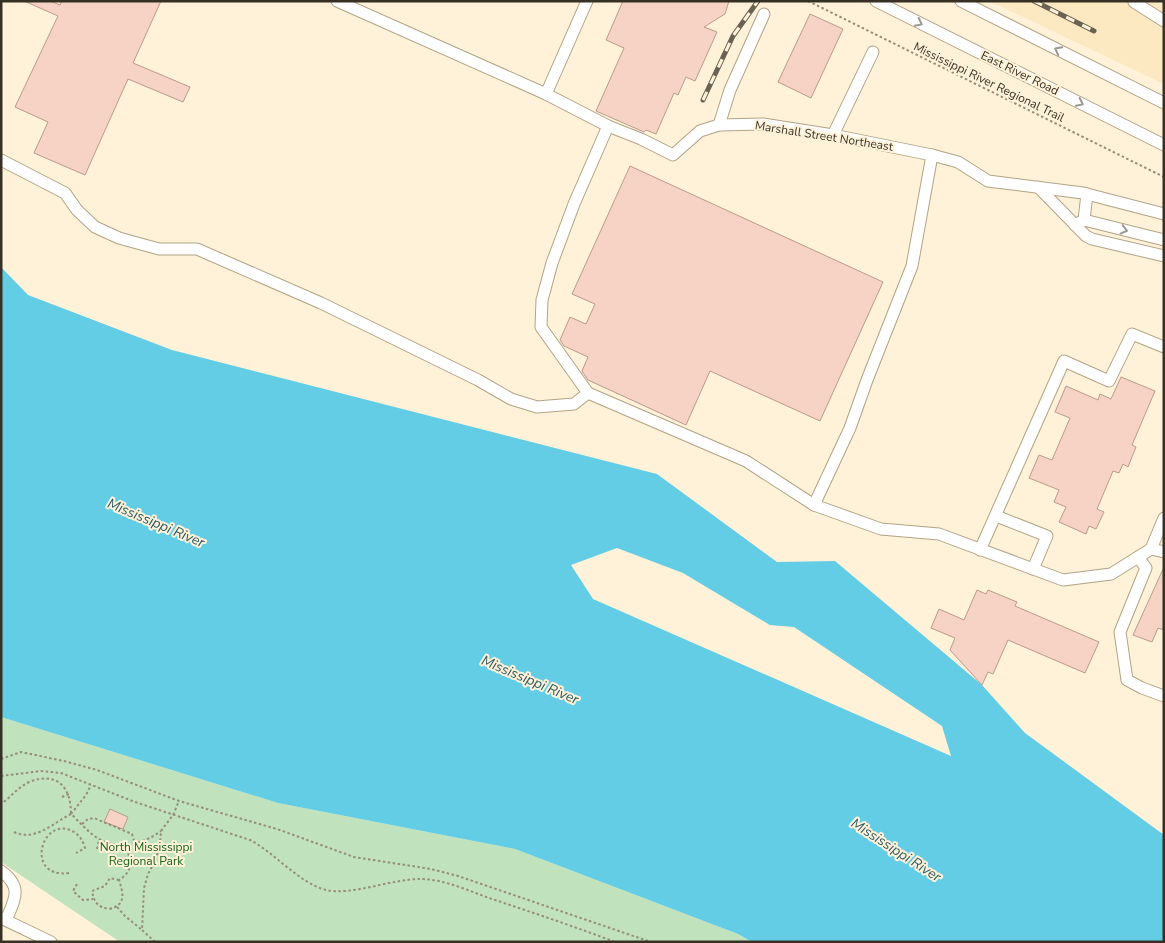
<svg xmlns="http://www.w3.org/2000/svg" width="1165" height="943" font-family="'Nunito Sans',sans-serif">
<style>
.built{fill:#fce8c1}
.green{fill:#c0e3be}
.water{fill:#62cde5;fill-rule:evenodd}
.building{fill:#f6d3c4;stroke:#bb9a8b}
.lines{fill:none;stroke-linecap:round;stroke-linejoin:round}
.minor-casing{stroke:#b2a385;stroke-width:13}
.path{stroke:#968c7a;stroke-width:2;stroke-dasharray:2.5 2.5;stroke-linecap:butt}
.minor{stroke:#fff;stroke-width:11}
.rail-casing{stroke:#6a6253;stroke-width:5}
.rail{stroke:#fff2d9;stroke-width:3;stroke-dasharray:9;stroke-linecap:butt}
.oneway{stroke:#9b9892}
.labels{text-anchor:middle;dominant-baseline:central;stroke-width:4;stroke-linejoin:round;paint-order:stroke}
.street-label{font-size:12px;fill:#373125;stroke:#fff2d9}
.park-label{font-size:12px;fill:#146418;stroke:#fff2d9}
.water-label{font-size:14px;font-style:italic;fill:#2c5b65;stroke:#fff2d9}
</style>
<rect width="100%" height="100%" fill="#fff2d9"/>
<path class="built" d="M 989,1 L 1164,1 L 1164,84 Z"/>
<path class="green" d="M 1,717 L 278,803 L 515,849 L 738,934 L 752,942 L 120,942 L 1,862 Z"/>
<path class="water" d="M 1,267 L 28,295 L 172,350 L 657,474 L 777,562 L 835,561 L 982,685 L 1025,733 L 1164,835 L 1164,942 L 752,942 L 738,934 L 515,849 L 278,803 L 1,717 ZM 617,548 L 683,573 L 770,625 L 794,627 L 942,726 L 951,756 L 593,599 L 571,565 Z"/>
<g class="building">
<path d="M 24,1 L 50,1 L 60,5 L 62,1 L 161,1 L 133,63 L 190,87 L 183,102 L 128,79 L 85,175 L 34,153 L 48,122 L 15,107 L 58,16 Z"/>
<path d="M 623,1 L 729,1 L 725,14 L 704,27 L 717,32 L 695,81 L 686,77 L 678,95 L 674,93 L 656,134 L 646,130 L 644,132 L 596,111 L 624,48 L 606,40 Z"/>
<path d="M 810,14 L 843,29 L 811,98 L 778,82 Z"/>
<path d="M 630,166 L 883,282 L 820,421 L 710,371 L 686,425 L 588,380 L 582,371 L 588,357 L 564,346 L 560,340 L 570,317 L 586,324 L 595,304 L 572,294 Z"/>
<path d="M 1121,377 L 1155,391 L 1132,445 L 1136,447 L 1128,467 L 1123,464 L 1119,473 L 1113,471 L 1097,509 L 1104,512 L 1096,529 L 1089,526 L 1086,534 L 1059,522 L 1066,507 L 1054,502 L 1059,490 L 1029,478 L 1039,455 L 1052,460 L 1070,418 L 1055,412 L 1066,386 L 1098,400 L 1100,394 L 1111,399 Z"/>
<path d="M 1164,567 L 1164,630 L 1158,628 L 1152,642 L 1133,635 Z"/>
<path d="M 977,590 L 986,594 L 988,590 L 1017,602 L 1015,606 L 1099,642 L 1085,673 L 1008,640 L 993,674 L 988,672 L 982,685 L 950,650 L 955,638 L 931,628 L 939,609 L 964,620 Z"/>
<path d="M 110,809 L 128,817 L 123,829 L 104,822 Z"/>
</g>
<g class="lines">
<defs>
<g id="minor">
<path d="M 337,1 L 546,94 L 608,126 L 641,139 L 673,155 L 700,131 L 719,125 L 763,124 L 833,135 L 932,155 L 958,162 L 988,181 L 1083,193 L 1164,214"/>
<path d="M 876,1 L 1164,145"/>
<path d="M 961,1 L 1164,103"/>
<path d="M 1134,2 L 1164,21"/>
<path d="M 546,94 L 587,1"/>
<path d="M 719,125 L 730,90 L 764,14"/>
<path d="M 608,126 L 574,204 L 552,263 L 542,300 L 541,327 L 588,393 L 746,461 L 814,505 L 881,529 L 939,534 L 1063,580 L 1111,574 L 1151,549 L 1164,518"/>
<path d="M 833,135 L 873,52"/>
<path d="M 1,160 L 65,193 L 77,210 L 95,227 L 119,238 L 159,249 L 197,249 L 321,303 L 478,380 L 511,399 L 537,407 L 574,404 L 588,393"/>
<path d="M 1038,187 L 1086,236 L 1092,239 L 1164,256"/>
<path d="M 1084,220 L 1087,194"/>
<path d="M 1075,225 L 1084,220 L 1164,240"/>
<path d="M 814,505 L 850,428 L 867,380 L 912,266 L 932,155"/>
<path d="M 996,516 L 1047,536 L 1033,569"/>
<path d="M 1151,549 L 1164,552"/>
<path d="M 980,550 L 1064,361 L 1109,381 L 1132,334 L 1164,347"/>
<path d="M 1138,557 L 1146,568 L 1120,632 L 1127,680 L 1142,688 L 1164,696"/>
<path d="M 1,871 C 23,887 15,899 6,920"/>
<path d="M 1,918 L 51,942"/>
</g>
</defs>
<use href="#minor" class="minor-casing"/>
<g class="path">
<path d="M 808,1 L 1164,177"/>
<path d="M 1,759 L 21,752 L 64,761 L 97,770 L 179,801 L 277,829 L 354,857 L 431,869 L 458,876 L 651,942"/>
<path d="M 1,776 L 41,771 L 61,773 L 135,802 L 250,840 C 275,853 299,883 326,890 C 350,896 392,879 420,879 C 443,879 467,890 489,898 C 531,912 573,926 615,942"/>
<path d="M 62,797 L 69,794"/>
<path d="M 4,802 C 12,795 19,787 29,782 C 57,771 71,787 71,814"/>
<path d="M 71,814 L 86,795 L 91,785"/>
<path d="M 82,824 L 88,819 L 94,818 L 132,834 L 135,844"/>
<path d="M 14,832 C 35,842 53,823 71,814 C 80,822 90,835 101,840 C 121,850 143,844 161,831"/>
<path d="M 97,849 L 99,840"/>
<path d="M 69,873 C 23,879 42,813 74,832 C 80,836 83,841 85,848 L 76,853"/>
<path d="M 119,880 L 110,878 L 105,886 L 92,891 C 94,903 98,907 109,909 C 127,905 123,893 119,880 C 137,868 127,861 128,845"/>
<path d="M 77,884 L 73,891 L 83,900 L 93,899"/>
<path d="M 117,907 L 125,916 L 142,930"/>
<path d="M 155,942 L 142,930 L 144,888 L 148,874 L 155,861 L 160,845 L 161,831 L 173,815 L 179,801"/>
</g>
<use href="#minor" class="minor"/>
<defs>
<g id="rail">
<path d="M 1034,1 L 1094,31"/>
<path d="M 703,100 L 733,36 L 758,1"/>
</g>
</defs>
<use href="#rail" class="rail-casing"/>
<use href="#rail" class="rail"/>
</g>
<defs><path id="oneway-chevron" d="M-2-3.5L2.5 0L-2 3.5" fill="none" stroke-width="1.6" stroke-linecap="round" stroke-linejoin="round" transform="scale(1.25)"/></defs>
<g class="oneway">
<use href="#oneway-chevron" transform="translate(919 23) rotate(26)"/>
<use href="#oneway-chevron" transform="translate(1058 50) rotate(-153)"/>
<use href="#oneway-chevron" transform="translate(1080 103) rotate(26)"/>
<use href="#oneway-chevron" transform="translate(1124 230) rotate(14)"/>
</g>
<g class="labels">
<g class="street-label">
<text transform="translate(1020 73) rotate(26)">East River Road</text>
<text transform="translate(989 82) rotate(26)">Mississippi River Regional Trail</text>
<text transform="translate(824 136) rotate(9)">Marshall Street Northeast</text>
</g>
<g class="park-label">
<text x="146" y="847">North Mississippi<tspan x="146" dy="14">Regional Park</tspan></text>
</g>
<g class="water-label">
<text transform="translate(156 523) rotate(23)">Mississippi River</text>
<text transform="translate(530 680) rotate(23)">Mississippi River</text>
<text transform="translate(896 850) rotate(33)">Mississippi River</text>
</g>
</g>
<rect width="1165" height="943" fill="none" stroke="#373125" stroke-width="5"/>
</svg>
